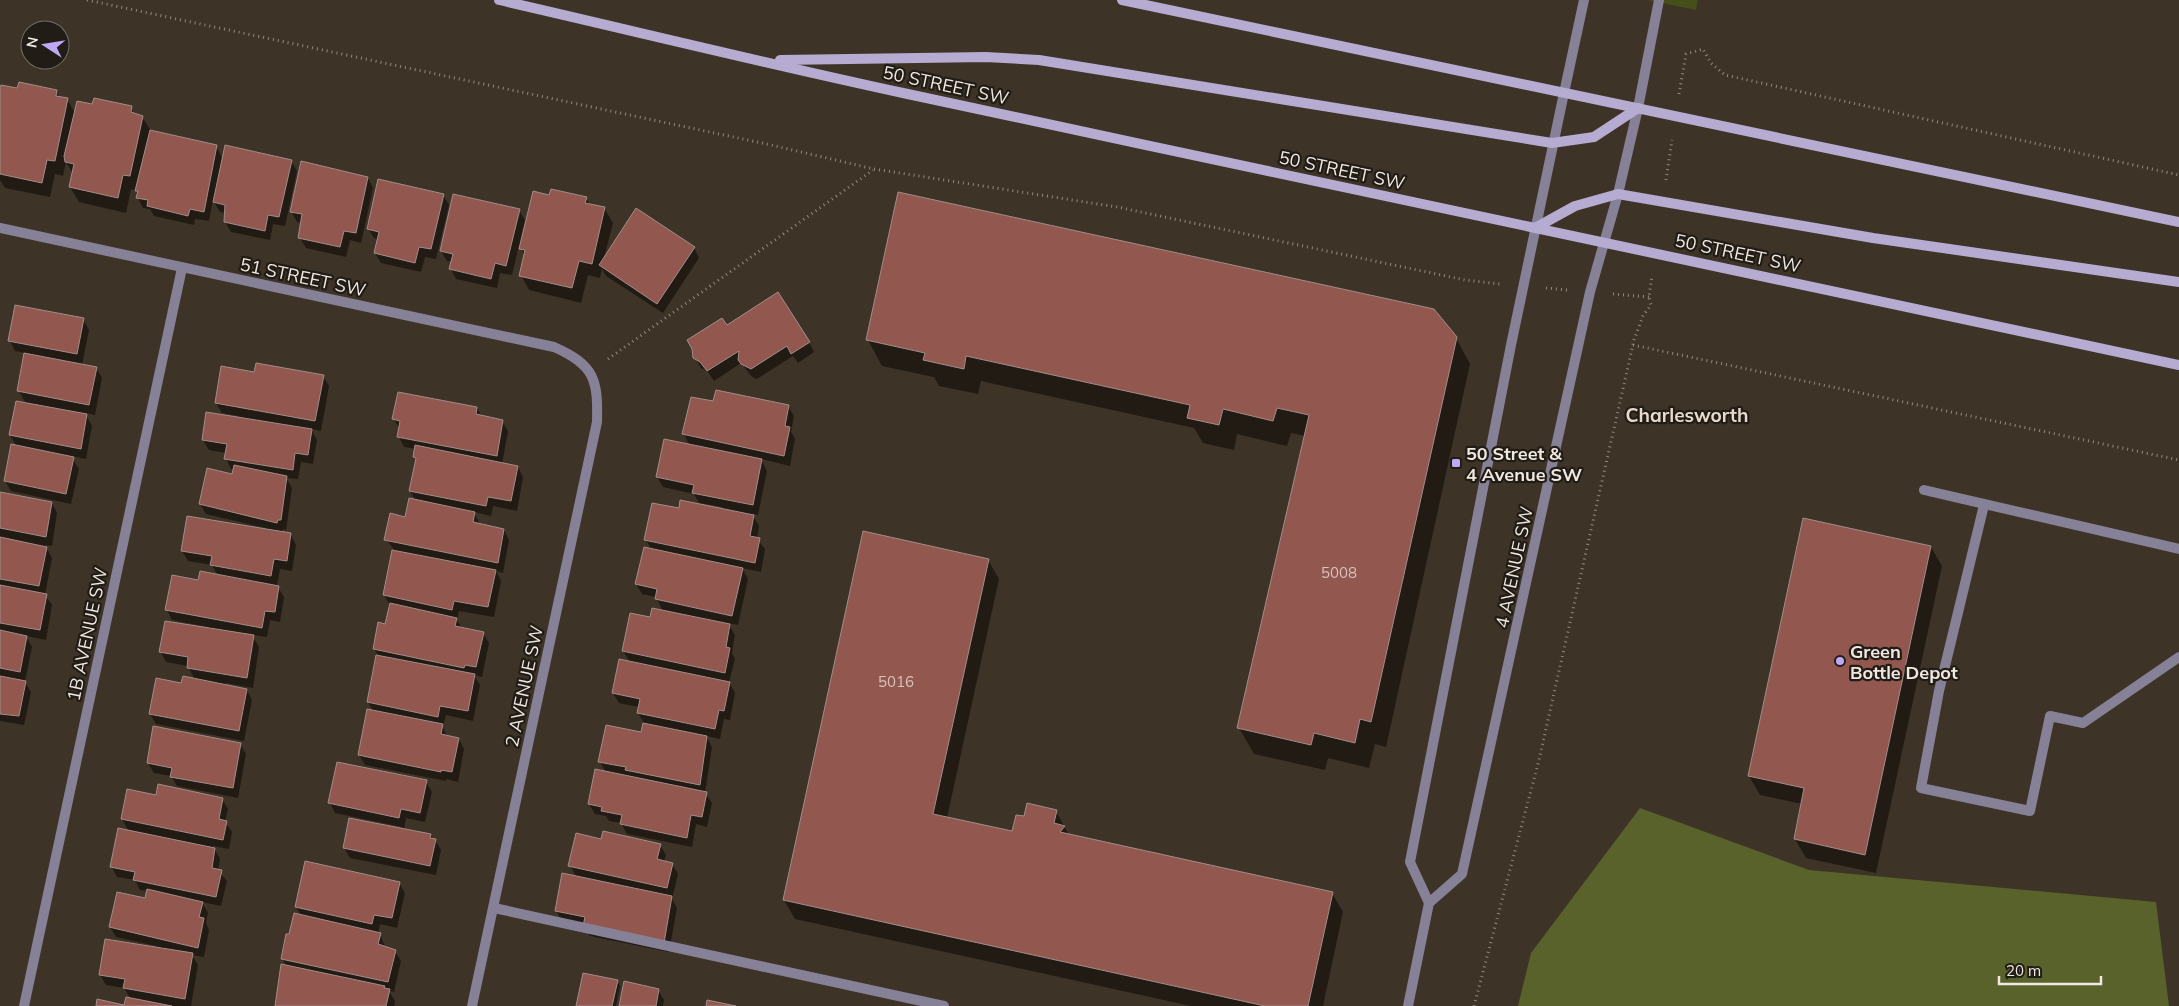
<svg xmlns="http://www.w3.org/2000/svg" width="2179" height="1006" font-family="Mulish,sans-serif">
<style>
.green{fill:#464f18}
.forest{fill:#58622a}
.shadow{fill:#0007}
.building{fill:#92574e;stroke:#a28d8a}
.lines{fill:none;stroke-linecap:round;stroke-linejoin:round}
.path{stroke:#92897f;stroke-width:3;stroke-dasharray:1 4;stroke-linecap:butt}
.service{stroke:#878198;stroke-width:10}
.minor{stroke:#878198;stroke-width:10}
.tertiary{stroke:#878198;stroke-width:10}
.secondary{stroke:#b6abd1;stroke-width:10}
.poi-dot{fill:#bea9f5;stroke:#211c16;stroke-width:2}
.labels{text-anchor:middle;dominant-baseline:central;stroke-width:4.5;stroke-linejoin:round;paint-order:stroke}
.number-label{font-size:15px;fill:#d8c4bc}
.street-label{font-size:18px;fill:#f0e8e1;stroke:#211c16}
.poi-label{font-size:18px;font-weight:bold;fill:#f0e8e1;stroke:#211c16;text-anchor:start}
.neighbourhood-label{font-size:19px;font-weight:bold;fill:#e8d9ca;stroke:#211c16}
</style>
<rect width="100%" height="100%" fill="#3e3327"/>
<path class="green" d="M 1647,0 L 1698,0 L 1696,10 Z"/>
<path class="forest" d="M 1640,808 L 1809,870 L 2156,902 L 2169,1006 L 1518,1006 L 1531,953 Z"/>
<g class="shadow">
<path d="M 18,90 L 56,91 L 60,98 L 67,99 L 75,113 L 93,105 L 131,108 L 135,115 L 142,117 L 151,131 L 216,146 L 223,159 L 291,161 L 297,171 L 285,226 L 273,224 L 270,240 L 231,232 L 225,222 L 226,213 L 220,212 L 213,200 L 209,221 L 195,219 L 194,225 L 154,216 L 150,209 L 143,208 L 138,198 L 137,191 L 131,189 L 126,213 L 79,202 L 70,187 L 73,174 L 66,162 L 63,176 L 55,174 L 50,197 L 5,188 L 0,180 L 0,93 Z"/>
<path d="M 368,178 L 373,188 L 361,243 L 350,240 L 346,257 L 306,248 L 300,238 L 302,223 L 297,222 L 291,211 Z"/>
<path d="M 443,195 L 449,205 L 436,259 L 425,257 L 421,272 L 381,263 L 375,253 L 378,240 L 374,238 L 368,228 Z"/>
<path d="M 550,197 L 586,198 L 590,205 L 604,208 L 613,223 L 604,258 L 694,247 L 699,258 L 663,313 L 606,276 L 602,269 L 600,278 L 588,275 L 581,303 L 529,290 L 521,275 L 525,256 L 521,248 Z"/>
<path d="M 519,210 L 525,220 L 512,275 L 500,273 L 497,288 L 456,279 L 451,269 L 452,262 L 447,261 L 441,251 Z"/>
<path d="M 83,319 L 89,330 L 82,365 L 96,368 L 102,378 L 95,415 L 85,413 L 92,426 L 86,459 L 71,456 L 79,469 L 71,504 L 11,491 L 5,481 L 17,447 L 10,435 L 26,404 L 19,391 L 26,353 L 15,351 L 10,341 Z"/>
<path d="M 726,327 L 809,342 L 814,352 L 798,363 L 793,356 L 757,379 L 752,377 L 741,363 L 714,381 L 708,372 L 701,368 L 695,358 Z"/>
<path d="M 1456,338 L 1470,364 L 1386,747 L 1375,744 L 1369,768 L 1328,758 L 1325,770 L 1254,754 L 1239,728 L 1305,436 L 1291,433 L 1287,446 L 1237,434 L 1234,450 L 1203,443 L 1194,428 L 981,381 L 978,394 L 939,386 L 934,377 L 882,366 L 868,340 Z"/>
<path d="M 255,373 L 323,376 L 329,386 L 321,431 L 311,429 L 317,440 L 313,464 L 301,462 L 298,479 L 286,478 L 292,488 L 286,530 L 283,529 L 282,533 L 291,535 L 296,545 L 292,571 L 280,569 L 277,586 L 284,597 L 280,622 L 270,620 L 267,637 L 252,635 L 259,647 L 253,688 L 226,683 L 225,686 L 247,690 L 252,700 L 244,741 L 156,724 L 150,714 L 182,685 L 195,680 L 188,666 L 166,662 L 161,652 L 207,629 L 208,627 L 172,620 L 167,610 L 199,581 L 218,576 L 212,565 L 188,561 L 182,551 L 265,530 L 266,528 L 206,514 L 200,504 L 233,475 L 234,469 L 231,469 L 226,459 L 226,453 L 209,450 L 203,440 L 239,419 L 239,416 L 222,413 L 216,403 Z"/>
<path d="M 714,403 L 788,406 L 794,416 L 791,432 L 795,438 L 790,466 L 761,459 L 767,471 L 758,515 L 752,514 L 759,526 L 757,539 L 765,549 L 761,572 L 742,568 L 748,579 L 738,625 L 728,623 L 735,635 L 732,653 L 735,659 L 729,682 L 735,693 L 730,720 L 724,719 L 720,739 L 706,736 L 712,747 L 705,793 L 712,803 L 707,827 L 696,824 L 692,847 L 627,834 L 621,823 L 609,821 L 606,816 L 595,814 L 589,804 L 606,772 L 600,762 L 642,733 L 644,723 L 638,713 L 639,707 L 619,703 L 613,693 L 630,662 L 623,651 L 651,618 L 663,611 L 656,597 L 642,594 L 636,584 L 651,549 L 646,540 L 680,509 L 721,510 L 722,507 L 699,503 L 694,494 L 663,487 L 657,477 L 690,446 L 684,434 Z"/>
<path d="M 477,408 L 482,417 L 502,421 L 508,431 L 502,464 L 518,467 L 523,477 L 517,511 L 493,506 L 491,516 L 474,512 L 480,525 L 504,530 L 509,540 L 503,573 L 496,571 L 501,581 L 494,617 L 459,611 L 457,620 L 462,629 L 483,633 L 489,643 L 482,677 L 474,675 L 480,685 L 473,721 L 446,715 L 443,727 L 447,736 L 459,739 L 464,749 L 458,782 L 446,779 L 446,781 L 365,765 L 359,755 L 373,711 L 368,702 L 379,657 L 374,649 L 386,625 L 390,605 L 384,595 L 394,550 L 386,539 L 406,518 L 416,501 L 410,491 L 416,460 L 414,457 L 416,449 L 404,447 L 399,437 L 400,430 L 394,419 Z"/>
<path d="M 0,493 L 52,503 L 57,513 L 52,546 L 45,545 L 52,558 L 45,595 L 52,605 L 46,640 L 26,636 L 32,647 L 25,682 L 31,692 L 24,725 L 0,721 Z"/>
<path d="M 864,533 L 988,560 L 999,579 L 947,818 L 1013,832 L 1024,818 L 1056,811 L 1069,835 L 1332,893 L 1343,912 L 1323,1006 L 1191,1006 L 795,919 L 784,900 Z"/>
<path d="M 1931,547 L 1942,566 L 1876,873 L 1806,858 L 1795,839 L 1802,804 L 1760,795 L 1749,776 Z"/>
<path d="M 240,744 L 246,754 L 238,798 L 177,786 L 171,776 L 154,773 L 148,763 Z"/>
<path d="M 426,782 L 432,792 L 425,822 L 406,818 L 404,830 L 430,835 L 435,840 L 441,850 L 436,875 L 350,858 L 344,848 L 401,830 L 402,827 L 335,813 L 330,803 Z"/>
<path d="M 157,796 L 222,799 L 228,809 L 225,822 L 232,832 L 229,849 L 213,846 L 220,859 L 218,871 L 227,881 L 221,906 L 202,902 L 208,913 L 206,923 L 209,930 L 204,957 L 192,955 L 198,965 L 191,1006 L 125,1006 L 131,999 L 124,988 L 106,985 L 100,975 L 156,948 L 156,946 L 116,937 L 110,927 L 146,900 L 148,891 L 140,890 L 135,880 L 117,877 L 112,867 L 129,832 L 122,819 Z"/>
<path d="M 602,840 L 660,845 L 666,855 L 664,862 L 672,864 L 678,874 L 672,899 L 677,908 L 669,952 L 590,936 L 584,925 L 562,921 L 556,910 L 577,878 L 570,865 Z"/>
<path d="M 399,883 L 405,893 L 397,928 L 380,924 L 378,934 L 380,934 L 385,947 L 395,951 L 401,961 L 394,992 L 389,991 L 395,1001 L 394,1006 L 276,1006 L 286,966 L 282,958 L 290,936 L 302,917 L 296,907 Z"/>
<path d="M 617,981 L 620,986 L 616,1006 L 577,1006 Z"/>
<path d="M 658,990 L 664,1000 L 663,1006 L 620,1006 Z"/>
</g>
<g class="building">
<path d="M 19,82 L 57,90 L 56,96 L 68,98 L 55,161 L 47,160 L 42,183 L 0,174 L 0,87 L 1,85 L 17,88 Z"/>
<path d="M 94,98 L 132,106 L 131,112 L 143,116 L 130,176 L 123,175 L 118,198 L 69,187 L 74,164 L 65,162 L 64,156 L 77,101 L 92,104 Z"/>
<path d="M 150,130 L 217,145 L 204,212 L 190,209 L 188,216 L 147,206 L 148,200 L 136,198 L 138,191 L 135,191 Z"/>
<path d="M 225,145 L 292,160 L 279,217 L 268,215 L 265,231 L 224,222 L 225,205 L 213,202 Z"/>
<path d="M 301,161 L 368,177 L 356,233 L 344,231 L 340,247 L 298,238 L 302,214 L 290,212 Z"/>
<path d="M 378,179 L 444,194 L 431,249 L 419,247 L 415,263 L 374,253 L 379,232 L 367,229 Z"/>
<path d="M 551,189 L 587,197 L 585,203 L 605,207 L 592,264 L 579,261 L 572,288 L 519,276 L 525,250 L 519,249 L 533,191 L 549,195 Z"/>
<path d="M 898,192 L 1434,309 L 1457,337 L 1371,722 L 1360,719 L 1355,743 L 1314,733 L 1311,745 L 1237,728 L 1309,415 L 1277,408 L 1273,421 L 1223,409 L 1219,425 L 1187,418 L 1190,405 L 966,356 L 964,369 L 923,360 L 925,353 L 866,340 Z"/>
<path d="M 453,194 L 520,209 L 506,266 L 495,263 L 491,279 L 449,269 L 453,254 L 440,251 Z"/>
<path d="M 636,208 L 695,247 L 657,304 L 599,265 Z"/>
<path d="M 778,292 L 810,342 L 791,354 L 787,346 L 751,369 L 741,364 L 738,360 L 739,351 L 707,371 L 700,362 L 693,358 L 692,349 L 687,340 L 722,318 L 727,325 Z"/>
<path d="M 15,305 L 84,318 L 77,354 L 8,341 Z"/>
<path d="M 24,353 L 97,367 L 89,405 L 17,391 Z"/>
<path d="M 256,363 L 324,375 L 315,421 L 215,403 L 221,366 L 254,372 Z"/>
<path d="M 716,390 L 789,405 L 785,426 L 790,427 L 784,456 L 682,434 L 691,397 L 713,401 Z"/>
<path d="M 398,392 L 477,407 L 476,414 L 503,420 L 497,456 L 397,437 L 400,421 L 392,419 Z"/>
<path d="M 16,401 L 87,414 L 81,449 L 9,435 Z"/>
<path d="M 206,412 L 312,429 L 308,455 L 295,453 L 293,470 L 224,459 L 227,444 L 202,440 Z"/>
<path d="M 664,439 L 762,459 L 753,505 L 692,493 L 694,485 L 656,477 Z"/>
<path d="M 11,444 L 74,457 L 66,494 L 4,481 Z"/>
<path d="M 415,445 L 518,466 L 511,501 L 488,497 L 486,506 L 409,491 L 416,458 L 413,457 Z"/>
<path d="M 234,465 L 287,476 L 281,520 L 278,520 L 277,523 L 199,504 L 207,468 L 232,474 Z"/>
<path d="M 0,492 L 52,502 L 46,537 L 0,528 Z"/>
<path d="M 409,498 L 475,512 L 473,522 L 504,529 L 498,563 L 384,540 L 390,513 L 405,517 Z"/>
<path d="M 680,500 L 754,515 L 750,536 L 760,538 L 755,563 L 644,540 L 652,503 L 679,508 Z"/>
<path d="M 187,516 L 291,533 L 287,561 L 274,559 L 271,576 L 210,565 L 212,556 L 181,551 Z"/>
<path d="M 1803,518 L 1931,546 L 1865,855 L 1794,839 L 1804,788 L 1748,776 Z"/>
<path d="M 863,531 L 989,559 L 933,814 L 1012,831 L 1016,815 L 1024,816 L 1027,803 L 1057,810 L 1054,823 L 1065,826 L 1060,832 L 1333,892 L 1308,1006 L 1265,1006 L 783,900 Z"/>
<path d="M 0,537 L 47,547 L 39,586 L 0,579 Z"/>
<path d="M 644,547 L 743,568 L 732,616 L 655,599 L 657,589 L 635,584 Z"/>
<path d="M 392,550 L 496,570 L 488,607 L 454,601 L 452,610 L 383,595 Z"/>
<path d="M 200,571 L 279,586 L 275,612 L 265,611 L 262,628 L 165,610 L 172,575 L 198,580 Z"/>
<path d="M 0,585 L 47,594 L 40,630 L 0,623 Z"/>
<path d="M 390,603 L 457,618 L 455,626 L 484,632 L 476,667 L 465,665 L 464,668 L 373,649 L 378,622 L 385,624 Z"/>
<path d="M 652,608 L 730,624 L 726,647 L 730,648 L 725,673 L 622,651 L 630,613 L 650,617 Z"/>
<path d="M 165,621 L 254,635 L 247,678 L 187,668 L 188,657 L 159,652 Z"/>
<path d="M 0,630 L 27,636 L 20,672 L 0,668 Z"/>
<path d="M 376,655 L 475,674 L 468,711 L 440,706 L 438,717 L 367,702 Z"/>
<path d="M 619,659 L 730,682 L 724,711 L 719,710 L 715,729 L 637,713 L 640,699 L 612,693 Z"/>
<path d="M 0,676 L 26,681 L 19,716 L 0,714 Z"/>
<path d="M 183,676 L 247,689 L 239,731 L 149,714 L 156,678 L 181,683 Z"/>
<path d="M 367,709 L 443,724 L 441,734 L 459,738 L 452,772 L 441,770 L 441,772 L 358,755 Z"/>
<path d="M 643,723 L 707,736 L 700,785 L 625,770 L 626,767 L 598,762 L 606,725 L 641,732 Z"/>
<path d="M 153,726 L 241,743 L 233,788 L 170,777 L 172,768 L 147,763 Z"/>
<path d="M 337,762 L 427,780 L 420,813 L 401,809 L 399,818 L 328,803 Z"/>
<path d="M 595,769 L 707,792 L 702,817 L 691,815 L 687,838 L 620,824 L 622,815 L 601,811 L 602,807 L 588,804 Z"/>
<path d="M 158,784 L 223,798 L 219,819 L 227,821 L 223,840 L 121,819 L 127,789 L 156,795 Z"/>
<path d="M 349,818 L 431,834 L 430,838 L 436,839 L 430,866 L 343,848 Z"/>
<path d="M 118,828 L 215,848 L 212,868 L 222,870 L 216,897 L 133,880 L 135,872 L 110,867 Z"/>
<path d="M 603,831 L 661,844 L 657,859 L 673,863 L 667,888 L 568,866 L 576,833 L 601,839 Z"/>
<path d="M 305,861 L 400,882 L 392,918 L 374,915 L 372,924 L 295,907 Z"/>
<path d="M 562,873 L 672,896 L 664,943 L 583,926 L 585,917 L 555,911 Z"/>
<path d="M 147,889 L 203,902 L 199,917 L 204,918 L 198,948 L 109,927 L 117,892 L 145,898 Z"/>
<path d="M 294,913 L 381,933 L 378,944 L 396,950 L 388,982 L 281,959 L 286,934 L 289,934 Z"/>
<path d="M 105,939 L 193,953 L 185,999 L 123,988 L 125,979 L 99,975 Z"/>
<path d="M 281,964 L 385,986 L 384,988 L 390,989 L 386,1006 L 275,1006 Z"/>
<path d="M 583,973 L 618,980 L 612,1006 L 576,1006 Z"/>
<path d="M 624,981 L 659,989 L 656,1006 L 619,1006 Z"/>
<path d="M 126,997 L 172,1006 L 96,1006 L 97,999 L 124,1005 Z"/>
<path d="M 707,1000 L 736,1006 L 706,1006 Z"/>
</g>
<g class="lines">
<g class="path">
<path d="M 87,0 L 771,145 L 874,169 L 1117,207 L 1465,280 L 1500,284"/>
<path d="M 1679,94 L 1686,54 L 1703,49 L 1711,63 L 1725,75 L 2179,175"/>
<path d="M 1666,180 L 1672,140"/>
<path d="M 1546,288 L 1567,290"/>
<path d="M 1613,294 L 1649,297"/>
<path d="M 1633,345 L 2179,460"/>
<path d="M 608,359 L 873,170"/>
<path d="M 1474,1006 L 1538,764 L 1634,340 L 1643,316 L 1651,305 L 1649,297 L 1652,275"/>
</g>
<g class="service">
<path d="M 1924,490 L 2179,549"/>
<path d="M 1984,505 L 1939,691 L 1921,788 L 2030,811 L 2050,716 L 2083,723 L 2179,657"/>
<path d="M 494,908 L 944,1006"/>
</g>
<g class="minor">
<path d="M 1564,93 L 1584,0"/>
<path d="M 1638,108 L 1659,0"/>
<path d="M 0,228 L 554,347 C 595,365 598,380 597,422 L 472,1006"/>
<path d="M 24,1006 L 182,268"/>
</g>
<g class="tertiary">
<path d="M 1429,903 L 1410,862 L 1511,345 L 1564,93"/>
<path d="M 1408,1006 L 1429,903 L 1462,874 L 1590,292 L 1618,194 L 1638,108"/>
</g>
<g class="secondary">
<path d="M 499,0 C 634,31 768,64 903,93 C 1328,185 1754,272 2179,365"/>
<path d="M 1122,0 L 2179,222"/>
<path d="M 780,60 L 986,57 L 1039,60 L 1552,143 L 1594,137 L 1638,108"/>
<path d="M 1535,228 L 1575,206 L 1618,194 L 1873,238 L 2179,282"/>
</g>
</g>
<g class="poi-dot">
<rect x="1451" y="458" width="10" height="10" rx="2.5"/>
<circle cx="1840" cy="661" r="5"/>
</g>
<g class="labels">
<g class="number-label">
<text x="1339" y="572">5008</text>
<text x="896" y="681">5016</text>
</g>
<g class="street-label">
<text transform="translate(946 85) rotate(12)">50 STREET SW</text>
<text transform="translate(1342 170) rotate(12)">50 STREET SW</text>
<text transform="translate(1738 253) rotate(12)">50 STREET SW</text>
<text transform="translate(303 277) rotate(12)">51 STREET SW</text>
<text transform="translate(1514 567) rotate(-78)">4 AVENUE SW</text>
<text transform="translate(87 634) rotate(-78)">1B AVENUE SW</text>
<text transform="translate(524 686) rotate(-78)">2 AVENUE SW</text>
</g>
<g class="poi-label">
<text x="1466" y="453">50 Street &amp;<tspan x="1466" dy="21">4 Avenue SW</tspan></text>
<text x="1850" y="651">Green<tspan x="1850" dy="21">Bottle Depot</tspan></text>
</g>
<g class="neighbourhood-label">
<text x="1687" y="415">Charlesworth</text>
</g>
</g>
<g transform="translate(45 45) rotate(282)"><circle r="24" fill="#211c16" stroke="#746e67"/>
<path d="M0-4L9 19L0 12L-9 19Z" fill="#bea9f5"/>
<text y="-8" font-size="14" font-weight="bold" text-anchor="middle" fill="#f0e8e1">N</text>
</g>
<path d="M1999 976v8h102v-8" fill="none" stroke="#f0e8e1" stroke-width="2.5"/>
<text x="2006" y="976" font-size="15" fill="#f0e8e1" stroke="#211c16" stroke-width="4" paint-order="stroke">20 m</text>
</svg>
